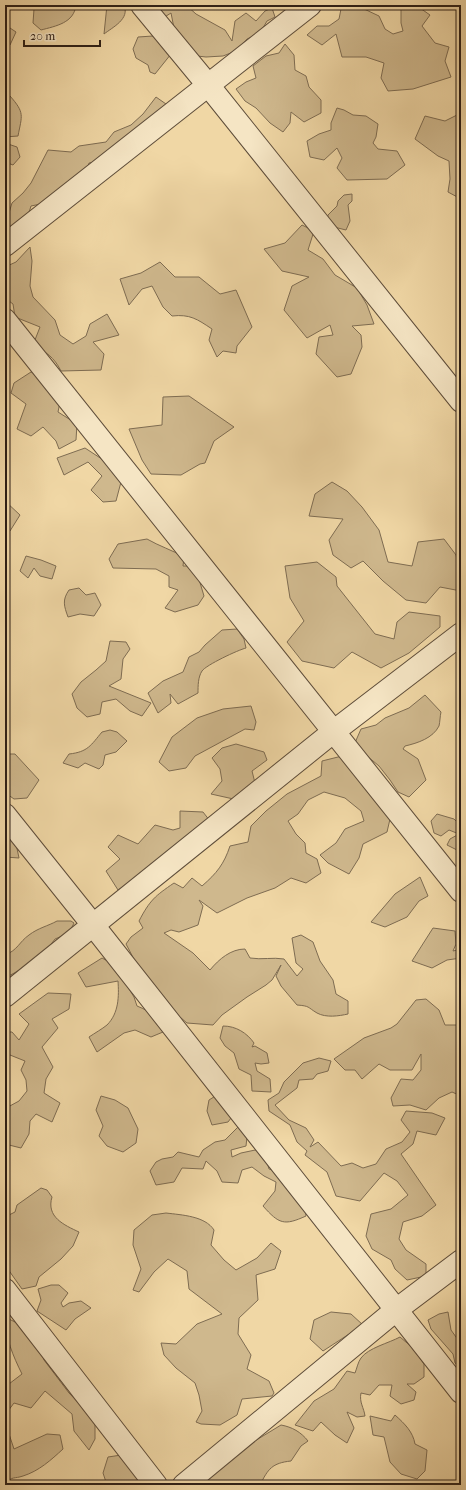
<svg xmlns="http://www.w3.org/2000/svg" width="466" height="1490" font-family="'IM FELL French Canon',serif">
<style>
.green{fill:#cfb88d;stroke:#7e6c52}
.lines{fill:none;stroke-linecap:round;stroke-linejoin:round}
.minor-casing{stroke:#5e4d3a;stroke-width:24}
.minor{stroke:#f5e5c4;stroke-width:22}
</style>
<rect width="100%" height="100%" fill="#f0d7a5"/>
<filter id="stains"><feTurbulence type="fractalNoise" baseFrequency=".005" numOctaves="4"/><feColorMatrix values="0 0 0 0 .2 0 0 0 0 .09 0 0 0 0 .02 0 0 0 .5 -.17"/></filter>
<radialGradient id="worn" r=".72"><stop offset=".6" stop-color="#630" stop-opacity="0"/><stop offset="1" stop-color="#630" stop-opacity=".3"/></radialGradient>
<g class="green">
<path d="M 38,5 L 76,5 C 74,23 56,26 41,30 L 33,23 L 34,9 Z"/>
<path d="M 107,5 L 124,5 C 130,19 113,27 104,34 Z"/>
<path d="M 148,5 L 186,5 L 196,14 L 225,30 L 232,41 L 235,21 L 246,13 L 256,21 L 265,11 L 272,8 L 275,17 L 267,21 L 260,33 L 247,39 L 236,51 L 223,56 L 206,57 L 188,55 L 176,38 L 171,13 L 163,18 Z"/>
<path d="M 339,5 L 369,5 L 362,8 L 379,16 L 385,29 L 393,34 L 403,31 L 401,23 L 401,8 L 420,8 L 430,15 L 422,26 L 435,43 L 449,47 L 445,61 L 451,77 L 413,89 L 388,91 L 381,78 L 384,63 L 366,57 L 342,57 L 336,34 L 322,45 L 307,35 L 317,26 L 329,26 L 339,19 L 341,9 Z"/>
<path d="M 10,28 L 16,32 L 10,45 L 5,48 L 5,31 Z"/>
<path d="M 153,36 L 164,41 L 171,54 L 155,74 L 150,72 L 148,65 L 136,58 L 133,49 L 138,37 Z"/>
<path d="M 285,44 L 294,55 L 295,70 L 306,76 L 309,87 L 321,100 L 321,113 L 304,122 L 291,112 L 290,123 L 283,132 L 270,123 L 256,108 L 245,101 L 236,89 L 246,82 L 256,78 L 253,66 L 266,56 L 279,53 Z"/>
<path d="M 5,96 L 10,96 C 25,113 22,115 18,136 L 5,137 Z"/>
<path d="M 156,97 L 166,104 L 150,122 L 144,121 L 139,134 L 106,160 L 89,163 L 85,175 L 50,202 L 31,206 L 23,232 L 5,241 L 5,226 L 12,203 L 23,193 L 31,183 L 48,150 L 71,152 L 79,146 L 106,142 L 114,132 L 131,125 L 143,114 Z"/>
<path d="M 337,108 L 344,110 L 353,115 L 366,116 L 378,124 L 376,137 L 373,143 L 378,149 L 397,151 L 405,165 L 387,179 L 347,180 L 337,168 L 342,158 L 337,148 L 324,160 L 310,157 L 307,141 L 319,134 L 331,130 L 331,123 Z"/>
<path d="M 459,114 L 461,117 L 461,199 L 448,192 L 450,179 L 449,161 L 438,156 L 415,139 L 425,116 L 445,121 Z"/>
<path d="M 5,141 L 8,144 L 17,147 L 20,157 L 13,165 L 5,162 Z"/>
<path d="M 352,194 L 352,201 L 348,205 L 350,221 L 346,230 L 334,227 L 327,222 L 328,215 L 337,206 L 338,201 L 344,195 Z"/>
<path d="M 302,225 L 314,231 L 308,250 L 323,259 L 335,275 L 357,288 L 367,305 L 374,324 L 352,326 L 361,335 L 362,347 L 351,374 L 337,377 L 316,354 L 319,337 L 333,335 L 330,325 L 307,338 L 284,310 L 292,286 L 309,277 L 282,271 L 264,249 L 285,243 Z"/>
<path d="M 30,247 L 32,261 L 30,286 L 33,297 L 55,320 L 60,335 L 73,344 L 86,336 L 90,324 L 107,314 L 119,335 L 93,342 L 104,354 L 101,370 L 61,371 C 54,357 46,352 33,345 L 40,327 L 15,317 L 13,304 L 5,298 L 5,267 L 16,262 Z"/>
<path d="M 160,262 L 175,277 L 199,277 L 220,294 L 236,290 L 252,327 L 237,346 L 236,353 L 223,351 L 217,357 L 209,340 L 212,329 C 197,319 190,314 172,316 L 163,307 L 152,286 L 142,289 L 129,305 L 120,279 L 141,273 Z"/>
<path d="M 31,372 L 42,375 L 60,402 L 58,412 L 77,424 L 76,440 L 59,449 L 56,441 L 43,427 L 31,436 L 17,429 L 26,404 L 11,393 L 14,383 Z"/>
<path d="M 189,396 L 234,427 L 214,441 L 205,463 L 200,464 L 181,475 L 151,474 L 142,460 L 129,429 L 162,425 L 163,397 Z"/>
<path d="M 85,448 L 114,467 L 121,482 L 116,501 L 103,502 L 91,490 L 102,476 L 88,462 L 64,475 L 57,458 Z"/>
<path d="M 332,482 L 347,491 L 362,507 L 379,530 L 388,562 L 412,566 L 418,542 L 444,539 L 456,555 L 461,575 L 461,591 L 440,587 L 426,603 L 406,600 L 383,581 L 363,561 L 351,568 L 333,555 L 329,540 L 343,519 L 309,516 L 315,494 Z"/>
<path d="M 5,501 L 20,515 L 10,531 L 5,533 Z"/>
<path d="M 147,539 C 159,546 172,550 184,557 L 183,566 L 195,566 L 204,596 L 198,605 L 175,612 L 165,608 L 178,590 L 169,587 L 169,576 L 156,569 L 113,568 L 109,559 L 118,544 Z"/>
<path d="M 26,556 L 41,560 L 56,566 L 52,579 L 40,576 L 34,568 L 28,578 L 20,571 Z"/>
<path d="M 317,562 L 336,577 L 337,586 L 375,634 L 394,639 L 397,622 L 409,612 L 440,616 L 440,627 L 409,653 L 381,668 L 352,652 L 334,668 L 302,661 L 287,642 L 304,621 L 290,598 L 285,566 Z"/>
<path d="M 79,588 L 86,595 L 95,593 L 101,605 L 94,616 L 80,614 L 68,617 C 64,606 62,600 69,590 Z"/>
<path d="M 237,629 L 244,639 L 246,648 C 238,650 206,665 202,671 C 198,677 198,686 198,693 L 178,704 L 170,694 L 171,703 L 158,713 L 148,693 L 163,681 L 183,672 L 189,657 L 199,652 L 205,645 L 222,630 Z"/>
<path d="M 110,641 L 126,642 L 130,649 L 123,659 L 121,679 L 109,686 L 151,703 L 142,716 L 130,711 L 116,699 L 102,702 L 100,714 L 87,717 L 77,708 L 72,694 L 81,682 L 96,670 L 106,661 Z"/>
<path d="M 425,695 L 441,712 C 440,716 440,722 439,726 C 433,738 418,743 405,746 L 403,749 L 418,759 L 426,780 L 409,797 L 398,792 L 390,780 L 379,766 L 354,745 L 361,729 L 376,725 L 385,718 L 409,708 Z"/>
<path d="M 251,706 L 256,722 L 254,730 L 245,729 L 195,756 L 186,768 L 169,771 L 159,762 L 172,737 L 197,718 L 223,709 Z"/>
<path d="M 110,730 L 117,732 L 127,741 L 116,752 L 105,755 L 103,765 L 99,769 L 85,763 L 78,768 L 63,763 L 69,754 C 88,752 91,745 102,732 Z"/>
<path d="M 236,744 L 264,752 L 267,760 L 252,771 L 255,783 L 238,800 L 211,794 L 222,781 L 220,769 L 212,758 L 222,748 Z"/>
<path d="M 5,754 L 15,754 L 39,780 L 27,798 L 14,799 L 7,794 L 5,782 Z"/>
<path d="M 342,756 L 362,776 L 368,793 L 385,808 L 390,819 L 387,832 L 363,844 L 359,858 L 349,874 L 328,863 L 320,855 L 336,843 L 345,829 L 364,821 L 361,811 L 345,798 L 324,792 L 308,800 L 298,814 L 288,821 L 296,834 L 305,843 L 306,853 L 317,859 L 321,873 L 306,883 L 291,878 L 275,888 L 247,898 L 217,913 L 199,900 L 203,906 L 198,925 L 179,932 L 171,930 L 164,933 L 193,953 L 210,970 C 219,959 231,949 245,949 L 250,958 C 262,960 273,957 284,959 L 297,976 L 303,969 L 296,963 L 292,938 L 301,935 L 313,942 L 320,961 L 333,980 L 336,994 L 348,1001 L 348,1014 C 339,1016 326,1018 317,1013 C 307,1007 310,1006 297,1005 L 281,986 L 276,976 L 281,965 L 272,980 L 266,985 L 247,997 L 222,1015 L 213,1025 L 187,1023 L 174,1012 L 136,963 L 126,944 L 131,937 L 143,928 L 139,921 C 150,900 155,896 174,883 L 183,888 L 192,878 L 202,886 C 217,873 224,864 230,846 L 248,842 L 251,826 L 266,811 L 287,794 L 321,776 L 322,761 Z"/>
<path d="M 180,811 L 203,812 L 210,821 L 137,878 L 118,890 L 106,871 L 120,859 L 108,847 L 118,835 L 138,844 L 155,825 L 173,830 L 180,828 Z"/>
<path d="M 437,814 L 454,819 L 461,826 L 461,852 L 447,845 L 450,839 L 459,834 L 449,830 L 441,836 L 434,833 L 431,821 Z"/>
<path d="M 5,833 L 11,838 L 15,839 L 19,858 L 5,857 Z"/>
<path d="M 420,877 L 428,896 L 419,901 L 407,917 L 385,927 L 371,922 L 395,894 Z"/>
<path d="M 57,921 L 71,921 L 74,923 L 69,933 L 55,939 L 40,959 L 5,978 L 5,955 C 18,950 19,942 29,935 C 38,928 48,926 57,921 Z"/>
<path d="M 433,928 L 455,931 L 456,944 L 453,951 L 461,949 L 461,958 L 447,960 L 432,968 L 412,961 Z"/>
<path d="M 102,958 L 124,970 L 126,984 L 134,997 L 137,1006 C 152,1012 156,1017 163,1032 L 151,1037 L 135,1030 L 124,1033 L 97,1052 L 89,1037 C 95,1033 102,1029 107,1025 C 119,1013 119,996 118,981 L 86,987 L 78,973 Z"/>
<path d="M 48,993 L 71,994 L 69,1009 L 52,1019 L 58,1028 L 42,1047 L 53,1067 L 46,1079 L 44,1093 L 60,1103 L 52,1122 L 36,1114 L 30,1121 L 29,1134 L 21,1148 L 9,1145 L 5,1143 L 5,1110 L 8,1107 L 19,1101 L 27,1091 L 26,1080 L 21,1070 L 25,1061 L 5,1053 L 5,1032 L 12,1032 L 19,1040 L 29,1024 L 19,1014 Z"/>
<path d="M 426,999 L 439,1010 L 445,1025 L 461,1025 L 461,1096 L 452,1092 L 439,1098 L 426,1110 L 410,1105 L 393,1106 L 391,1098 L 401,1079 L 413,1080 L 421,1070 L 421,1054 L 412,1070 L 390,1070 L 379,1064 L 362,1079 L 355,1070 L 345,1070 L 334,1059 L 364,1038 L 391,1028 L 397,1024 L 416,1000 Z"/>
<path d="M 223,1026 C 236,1026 247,1033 254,1043 L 252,1047 L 255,1046 L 267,1053 L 269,1063 L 261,1064 L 255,1063 L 257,1071 L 270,1079 L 271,1092 L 252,1091 L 251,1075 L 239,1069 L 234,1053 L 225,1046 L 220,1038 Z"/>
<path d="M 319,1058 L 331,1061 L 328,1071 L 317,1074 L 313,1079 L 299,1080 L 297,1088 L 275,1105 L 289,1120 L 306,1128 L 314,1140 L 310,1147 L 318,1142 L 341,1166 L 352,1163 L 363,1168 L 376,1164 L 386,1149 L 402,1142 L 410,1132 L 401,1120 L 406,1111 L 432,1113 L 445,1118 L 436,1135 L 417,1131 L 413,1144 L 401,1154 L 436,1205 L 422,1216 L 403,1222 L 399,1239 L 406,1250 L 426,1264 L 426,1276 L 407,1280 L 395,1269 L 391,1260 L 372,1249 L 366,1236 L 371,1214 L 391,1209 L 408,1195 L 397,1181 L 384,1173 L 360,1201 L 336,1196 L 327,1172 L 305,1155 L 307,1151 L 297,1142 L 290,1125 L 269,1111 L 268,1100 L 279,1093 L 284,1082 L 303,1063 Z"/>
<path d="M 217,1095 L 234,1114 L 228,1122 L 212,1125 L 207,1111 L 209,1100 Z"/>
<path d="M 101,1096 L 115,1100 L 128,1108 L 138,1129 L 136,1143 L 123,1152 L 107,1146 L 99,1136 L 103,1126 L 96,1110 Z"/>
<path d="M 243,1122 L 248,1128 L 246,1146 L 231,1150 L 232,1157 L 241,1153 L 260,1149 L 267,1162 L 269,1169 C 279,1171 284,1179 286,1188 L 304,1202 L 306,1216 C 284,1226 279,1224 263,1206 L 275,1191 L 276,1182 L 264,1176 L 252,1167 L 242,1170 L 238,1183 L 222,1182 L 217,1171 L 206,1161 L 203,1169 L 182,1168 L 174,1182 L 156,1185 L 150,1171 L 156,1162 L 162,1159 L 173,1157 L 178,1152 L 199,1157 L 203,1150 L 215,1142 L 225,1140 Z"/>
<path d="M 41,1188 L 47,1190 L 52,1197 C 46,1217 64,1225 79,1232 L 73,1246 L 61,1259 L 39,1277 L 36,1286 L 22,1289 L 5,1265 L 5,1223 L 7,1216 L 15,1212 L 17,1205 Z"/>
<path d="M 166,1213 C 182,1215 205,1216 214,1230 L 211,1245 L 224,1260 L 236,1270 L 257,1258 L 271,1243 L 281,1251 L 275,1269 L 256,1275 L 258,1300 L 239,1318 L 238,1334 L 251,1355 L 247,1369 L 269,1381 L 274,1393 L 272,1396 L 242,1399 L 237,1415 L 220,1425 L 201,1424 L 196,1422 L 202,1411 L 199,1395 L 195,1383 L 176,1368 L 164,1355 L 161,1343 L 176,1344 L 197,1324 L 222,1314 L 189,1289 L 187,1271 L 168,1259 L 154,1272 L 139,1292 L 133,1290 L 141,1269 L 133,1245 L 134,1230 L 152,1215 Z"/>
<path d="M 51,1285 L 59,1285 L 68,1293 L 61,1303 L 63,1307 L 69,1303 L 81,1301 L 91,1308 L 75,1319 L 66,1330 L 37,1311 L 41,1300 L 38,1289 Z"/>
<path d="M 331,1312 L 351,1314 L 363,1325 L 323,1351 L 310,1339 L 314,1320 Z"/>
<path d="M 448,1312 L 451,1330 L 461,1344 L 461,1368 L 455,1363 L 453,1354 L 431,1329 L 428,1320 L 439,1314 Z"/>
<path d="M 5,1317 L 17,1323 L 25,1334 L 37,1342 L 44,1360 L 69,1393 L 95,1420 L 95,1439 L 89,1450 L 74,1431 L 72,1414 L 45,1391 L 31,1408 L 14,1403 L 5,1415 L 5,1387 L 22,1374 C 13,1356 5,1337 5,1317 Z"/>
<path d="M 400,1337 L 413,1348 L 424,1364 L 424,1377 L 414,1384 L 407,1384 L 416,1392 L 414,1400 L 401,1404 L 390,1396 L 392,1385 L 379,1385 L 370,1395 L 361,1393 C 359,1402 364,1408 365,1416 L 357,1417 L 347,1412 L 354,1428 L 347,1443 L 335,1435 L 321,1422 L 313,1431 L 295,1425 L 314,1401 L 334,1389 L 347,1371 L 355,1373 C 357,1368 358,1362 361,1358 C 368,1348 389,1343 400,1337 Z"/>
<path d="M 395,1415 C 405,1424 413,1432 415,1444 L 427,1450 L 425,1471 L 417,1479 L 401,1474 L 390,1462 L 384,1437 L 373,1435 L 370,1416 L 391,1421 Z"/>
<path d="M 5,1422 L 14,1449 L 47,1434 L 60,1435 L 63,1449 C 51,1460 39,1471 23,1476 C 14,1479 13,1476 5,1483 Z"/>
<path d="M 281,1425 C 292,1427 301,1432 308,1441 L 301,1446 L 291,1461 C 272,1463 268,1469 260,1485 L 194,1485 L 240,1450 Z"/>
<path d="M 128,1454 L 145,1481 L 140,1485 L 107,1485 L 103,1473 L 108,1457 Z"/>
</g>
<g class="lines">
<defs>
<g id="minor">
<path d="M 142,5 L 208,85 L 461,401"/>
<path d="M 5,245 L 310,5"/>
<path d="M 5,320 L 461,891"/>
<path d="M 5,815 L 93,925 L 461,1392"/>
<path d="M 5,996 L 333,732 L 461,634"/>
<path d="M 5,1290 L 156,1485"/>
<path d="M 184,1485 L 396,1310 L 461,1261"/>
</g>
</defs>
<use href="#minor" class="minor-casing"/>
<use href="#minor" class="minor"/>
</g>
<rect width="466" height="1490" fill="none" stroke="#f0d7a5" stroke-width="20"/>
<rect x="6" y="6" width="454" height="1478" fill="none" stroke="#2d1f16" stroke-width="2"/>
<rect x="10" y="10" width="446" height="1470" fill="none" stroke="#2d1f16"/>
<path d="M24 40v6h76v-6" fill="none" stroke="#2d1f16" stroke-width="2"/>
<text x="30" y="40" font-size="12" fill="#2d1f16" stroke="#f5e5c4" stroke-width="3" paint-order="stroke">20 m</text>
<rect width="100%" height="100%" filter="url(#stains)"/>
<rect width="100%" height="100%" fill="url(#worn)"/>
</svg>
